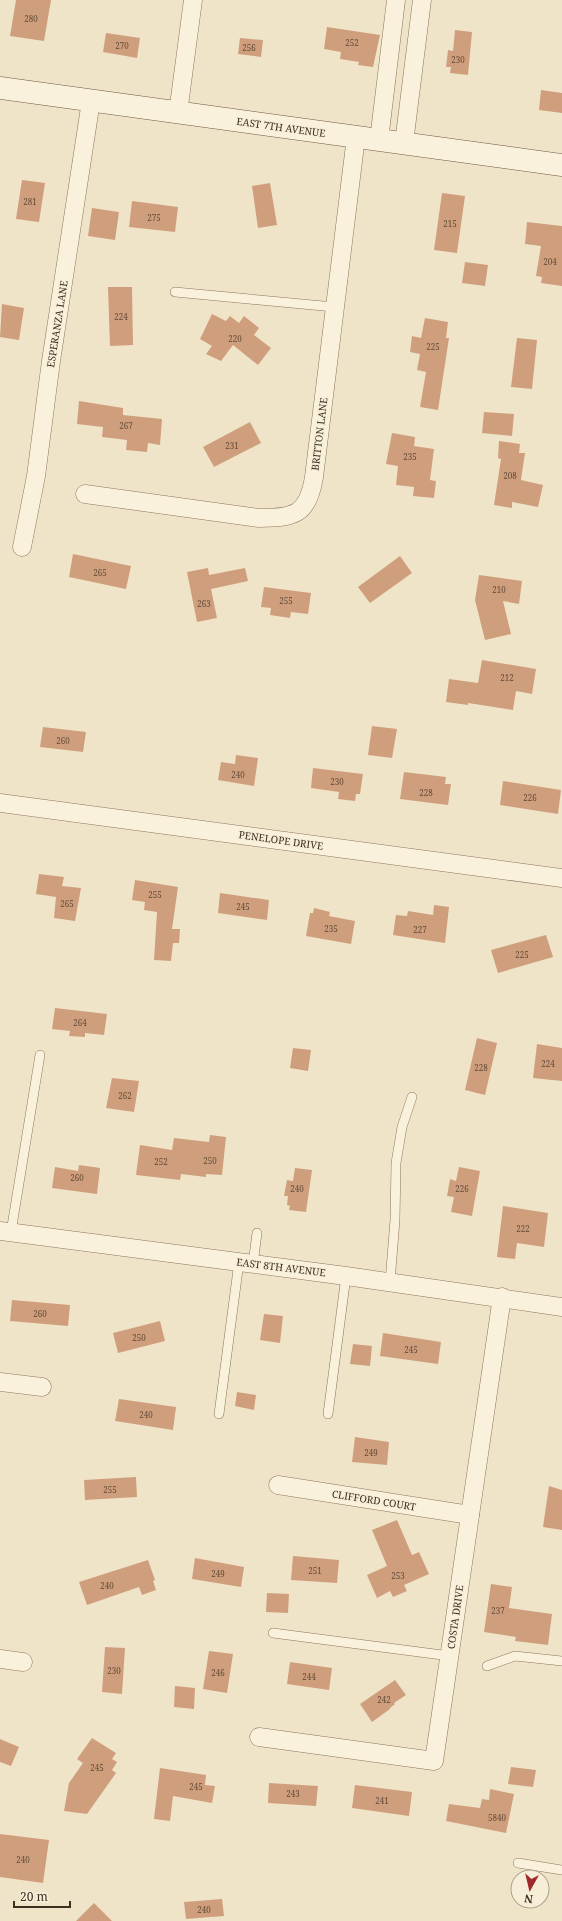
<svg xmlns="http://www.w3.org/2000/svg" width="562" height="1921" font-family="'Noto Serif',serif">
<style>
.building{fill:#cf9f7d}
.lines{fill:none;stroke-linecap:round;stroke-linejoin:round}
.lane-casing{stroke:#8d765c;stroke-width:10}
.street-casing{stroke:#8d765c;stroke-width:19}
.secondary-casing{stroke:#6f573f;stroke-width:23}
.lane{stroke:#faf1dc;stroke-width:9}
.street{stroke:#faf1dc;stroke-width:18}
.secondary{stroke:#faf1dc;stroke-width:22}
.labels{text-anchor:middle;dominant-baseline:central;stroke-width:3;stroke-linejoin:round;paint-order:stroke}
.number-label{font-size:8px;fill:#624a37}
.street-label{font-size:10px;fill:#3d2e20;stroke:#f7eed8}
</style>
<rect width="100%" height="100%" fill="#f0e4c8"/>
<g class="building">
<path d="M 16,0 L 51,0 L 44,41 L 10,36 Z"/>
<path d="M 327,27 L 380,35 L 373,67 L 358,65 L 359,62 L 340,59 L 341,52 L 324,49 Z"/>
<path d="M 455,30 L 472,32 L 468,75 L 450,73 L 451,67 L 446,67 L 448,50 L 453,51 Z"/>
<path d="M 106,33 L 140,38 L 137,58 L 103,52 Z"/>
<path d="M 240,38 L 263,40 L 261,57 L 238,54 Z"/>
<path d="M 541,90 L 562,93 L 562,113 L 539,110 Z"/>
<path d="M 22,180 L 45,183 L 39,222 L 16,219 Z"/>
<path d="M 270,183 L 277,225 L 258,228 L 252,186 Z"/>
<path d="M 442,193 L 465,196 L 457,253 L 434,250 Z"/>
<path d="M 132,201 L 178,207 L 175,232 L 129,227 Z"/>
<path d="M 92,208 L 119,212 L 115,240 L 88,236 Z"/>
<path d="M 527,222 L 562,226 L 562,286 L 541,283 L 542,277 L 536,276 L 541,246 L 525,244 Z"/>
<path d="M 465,262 L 488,265 L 485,286 L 462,283 Z"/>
<path d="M 108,287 L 132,287 L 133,345 L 110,346 Z"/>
<path d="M 2,304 L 24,308 L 19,340 L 0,337 Z"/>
<path d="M 212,314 L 226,321 L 230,316 L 239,323 L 244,316 L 259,328 L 254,335 L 271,348 L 258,365 L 233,345 L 221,361 L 206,354 L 212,346 L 200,339 Z"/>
<path d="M 425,318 L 448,322 L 446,338 L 449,338 L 438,410 L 420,407 L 426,372 L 417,370 L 420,354 L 410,352 L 412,336 L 421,338 Z"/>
<path d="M 517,338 L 537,340 L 532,389 L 511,387 Z"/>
<path d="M 79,401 L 123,408 L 123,415 L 162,419 L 160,445 L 148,443 L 147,452 L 126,450 L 127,440 L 102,437 L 103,427 L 77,424 Z"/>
<path d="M 484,412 L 514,414 L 512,436 L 482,433 Z"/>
<path d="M 250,422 L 261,443 L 214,467 L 203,447 Z"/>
<path d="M 392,433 L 415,437 L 414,446 L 434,449 L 430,480 L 436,481 L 434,498 L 413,496 L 414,487 L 396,485 L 398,466 L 386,464 Z"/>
<path d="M 499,441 L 520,444 L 519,453 L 525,453 L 521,480 L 543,485 L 538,507 L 512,502 L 512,508 L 494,505 L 501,459 L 498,458 Z"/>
<path d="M 73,554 L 131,566 L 126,589 L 69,577 Z"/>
<path d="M 400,556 L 412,573 L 370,603 L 358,587 Z"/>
<path d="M 208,568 L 209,575 L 245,568 L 248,581 L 211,589 L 217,618 L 197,622 L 187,572 Z"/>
<path d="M 479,575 L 522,581 L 519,604 L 503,601 L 511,634 L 485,640 L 475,600 Z"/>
<path d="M 264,587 L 311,593 L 308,614 L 291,612 L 290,618 L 270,615 L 271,608 L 261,607 Z"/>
<path d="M 482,660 L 536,669 L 532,694 L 516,691 L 513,710 L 468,703 L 468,705 L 446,702 L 449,679 L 478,683 Z"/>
<path d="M 372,726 L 397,729 L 392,758 L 368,755 Z"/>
<path d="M 43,727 L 86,732 L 83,752 L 40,747 Z"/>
<path d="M 236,755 L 258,758 L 254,786 L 218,780 L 221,762 L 235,764 Z"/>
<path d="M 313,768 L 363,774 L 360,794 L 356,794 L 355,801 L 338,799 L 339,792 L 311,788 Z"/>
<path d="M 404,772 L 446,777 L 445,784 L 451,784 L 448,805 L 400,799 Z"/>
<path d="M 503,781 L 561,790 L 558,814 L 500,805 Z"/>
<path d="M 39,874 L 64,877 L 62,886 L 81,888 L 75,921 L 54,918 L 56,897 L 36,894 Z"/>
<path d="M 135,880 L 178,887 L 172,929 L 180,929 L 179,943 L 173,943 L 171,961 L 154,960 L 157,912 L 144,910 L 145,902 L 132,900 Z"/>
<path d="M 220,893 L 269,900 L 267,920 L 218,913 Z"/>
<path d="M 434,905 L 449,907 L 445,943 L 393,935 L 396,915 L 407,916 L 408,911 L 433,915 Z"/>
<path d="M 314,908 L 330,912 L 329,916 L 355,921 L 351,944 L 306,936 L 310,913 L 313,913 Z"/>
<path d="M 546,935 L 553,957 L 498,973 L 491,950 Z"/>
<path d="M 55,1008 L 107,1014 L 104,1035 L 85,1033 L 85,1037 L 69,1036 L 70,1031 L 52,1029 Z"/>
<path d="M 477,1038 L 497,1043 L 485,1095 L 465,1090 Z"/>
<path d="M 537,1044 L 562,1048 L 562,1081 L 533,1078 Z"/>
<path d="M 293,1048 L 311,1050 L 308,1071 L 290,1068 Z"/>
<path d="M 112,1078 L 139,1081 L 134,1112 L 106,1108 Z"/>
<path d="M 210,1135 L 226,1137 L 222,1175 L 206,1174 L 206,1177 L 181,1174 L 180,1180 L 136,1175 L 140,1145 L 172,1150 L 174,1138 L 209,1142 Z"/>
<path d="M 79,1165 L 100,1168 L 97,1194 L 52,1188 L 55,1167 L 78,1171 Z"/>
<path d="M 459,1167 L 480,1171 L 472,1216 L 451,1212 L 454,1197 L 447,1196 L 450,1179 L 456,1181 Z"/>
<path d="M 295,1168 L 312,1170 L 306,1212 L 289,1210 L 290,1206 L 287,1205 L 288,1196 L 284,1196 L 287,1180 L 293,1181 Z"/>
<path d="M 503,1206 L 548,1213 L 544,1247 L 517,1243 L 515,1259 L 497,1257 Z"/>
<path d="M 12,1300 L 70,1305 L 68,1326 L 10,1321 Z"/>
<path d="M 264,1314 L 283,1316 L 280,1343 L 260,1340 Z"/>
<path d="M 160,1321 L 165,1341 L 118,1353 L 113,1333 Z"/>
<path d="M 383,1333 L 441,1342 L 438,1364 L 380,1356 Z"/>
<path d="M 353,1344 L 372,1346 L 370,1366 L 350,1364 Z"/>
<path d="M 237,1392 L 256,1395 L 254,1410 L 235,1406 Z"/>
<path d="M 119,1399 L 176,1407 L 173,1430 L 115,1421 Z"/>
<path d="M 355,1437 L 389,1442 L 387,1465 L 352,1462 Z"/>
<path d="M 136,1477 L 137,1497 L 85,1500 L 84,1480 Z"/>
<path d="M 549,1486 L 562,1490 L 562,1530 L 543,1527 Z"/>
<path d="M 397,1520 L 412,1555 L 419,1552 L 429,1574 L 404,1585 L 407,1591 L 393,1597 L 390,1591 L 377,1598 L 367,1575 L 387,1566 L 372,1530 Z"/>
<path d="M 293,1556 L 339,1560 L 337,1583 L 291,1580 Z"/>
<path d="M 195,1558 L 244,1567 L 241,1587 L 192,1579 Z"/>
<path d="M 148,1560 L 155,1580 L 153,1581 L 156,1590 L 142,1595 L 139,1587 L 87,1605 L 79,1582 Z"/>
<path d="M 491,1584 L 512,1587 L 509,1608 L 552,1614 L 548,1645 L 515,1641 L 516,1637 L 484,1632 Z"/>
<path d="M 267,1593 L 289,1594 L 288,1613 L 266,1612 Z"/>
<path d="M 105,1647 L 125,1648 L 122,1694 L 102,1692 Z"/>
<path d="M 209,1651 L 233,1654 L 227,1693 L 203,1689 Z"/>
<path d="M 290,1662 L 332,1668 L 329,1690 L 287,1684 Z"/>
<path d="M 395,1680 L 406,1695 L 394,1703 L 395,1704 L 390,1708 L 390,1709 L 372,1722 L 360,1704 Z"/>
<path d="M 175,1686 L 195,1688 L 194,1709 L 174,1707 Z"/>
<path d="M 92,1738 L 116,1753 L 112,1759 L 117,1762 L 112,1770 L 116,1773 L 87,1814 L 64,1811 L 69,1783 L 83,1763 L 77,1759 Z"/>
<path d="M 0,1739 L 19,1747 L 11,1766 L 0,1762 Z"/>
<path d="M 511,1767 L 536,1770 L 533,1787 L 508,1784 Z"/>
<path d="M 160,1768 L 206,1775 L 205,1785 L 215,1786 L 212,1803 L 173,1796 L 170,1821 L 154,1819 Z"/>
<path d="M 269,1783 L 318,1786 L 316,1806 L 268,1803 Z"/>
<path d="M 355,1785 L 412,1792 L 409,1816 L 352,1808 Z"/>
<path d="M 490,1789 L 514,1794 L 506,1833 L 446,1821 L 449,1804 L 480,1808 L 482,1799 L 489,1800 Z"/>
<path d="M 0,1834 L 49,1840 L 43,1883 L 0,1877 Z"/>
<path d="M 222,1899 L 224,1916 L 186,1919 L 184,1902 Z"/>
<path d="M 94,1903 L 112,1921 L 76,1921 Z"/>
</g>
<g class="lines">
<defs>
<g id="lane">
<path d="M 175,292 L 334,307"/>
<path d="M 11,1232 L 40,1055"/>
<path d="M 253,1264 L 257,1233"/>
<path d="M 390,1282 L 395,1220 L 396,1163 L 402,1127 L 412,1097"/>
<path d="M 219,1414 L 239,1262"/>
<path d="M 328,1414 L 346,1276"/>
<path d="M 273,1633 L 450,1656"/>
<path d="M 487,1666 L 515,1656 L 562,1661"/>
<path d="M 518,1863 L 562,1870"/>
</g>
<g id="street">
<path d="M 178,113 L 193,0"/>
<path d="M 379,140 L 396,0"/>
<path d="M 404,143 L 422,0"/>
<path d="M 85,494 L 259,518 C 294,518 308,515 314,477 L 356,137"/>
<path d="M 22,547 L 36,476 L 51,361 L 91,101"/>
<path d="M 0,803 L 562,878"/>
<path d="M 0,1231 L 346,1276 L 562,1307"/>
<path d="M 0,1382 L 42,1387"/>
<path d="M 278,1485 L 470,1515"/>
<path d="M 0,1659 L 23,1662"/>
<path d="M 259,1737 L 434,1761 L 502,1297"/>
</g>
<path id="secondary" d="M 0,88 L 562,165"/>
</defs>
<use href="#lane" class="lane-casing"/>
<use href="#street" class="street-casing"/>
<use href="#secondary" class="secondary-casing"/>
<use href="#lane" class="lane"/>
<use href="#street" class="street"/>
<use href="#secondary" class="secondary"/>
</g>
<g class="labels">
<g class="number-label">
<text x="31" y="18">280</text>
<text x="352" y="42">252</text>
<text x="122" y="45">270</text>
<text x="249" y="47">256</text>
<text x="458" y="59">230</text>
<text x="30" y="201">281</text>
<text x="154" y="217">275</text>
<text x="450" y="223">215</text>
<text x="550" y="261">204</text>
<text x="121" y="316">224</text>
<text x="235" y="338">220</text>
<text x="433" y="346">225</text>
<text x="126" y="425">267</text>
<text x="232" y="445">231</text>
<text x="410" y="456">235</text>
<text x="510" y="475">208</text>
<text x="100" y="572">265</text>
<text x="499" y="589">210</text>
<text x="286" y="600">255</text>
<text x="204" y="603">263</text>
<text x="507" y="677">212</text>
<text x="63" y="740">260</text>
<text x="238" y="774">240</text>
<text x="337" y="781">230</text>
<text x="426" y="792">228</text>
<text x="530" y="797">226</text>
<text x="155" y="894">255</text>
<text x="67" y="903">265</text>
<text x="243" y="906">245</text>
<text x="331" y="928">235</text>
<text x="420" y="929">227</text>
<text x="522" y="954">225</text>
<text x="80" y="1022">264</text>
<text x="548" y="1063">224</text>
<text x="481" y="1067">228</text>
<text x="125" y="1095">262</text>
<text x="210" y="1160">250</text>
<text x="161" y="1161">252</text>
<text x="77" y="1177">260</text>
<text x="297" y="1188">240</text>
<text x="462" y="1188">226</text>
<text x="523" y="1228">222</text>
<text x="40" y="1313">260</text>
<text x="139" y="1337">250</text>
<text x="411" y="1349">245</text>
<text x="146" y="1414">240</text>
<text x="371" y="1452">249</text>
<text x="110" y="1489">255</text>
<text x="315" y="1570">251</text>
<text x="218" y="1573">249</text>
<text x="398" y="1575">253</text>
<text x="107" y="1585">240</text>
<text x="498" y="1610">237</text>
<text x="114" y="1670">230</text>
<text x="218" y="1672">246</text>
<text x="309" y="1676">244</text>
<text x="384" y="1699">242</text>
<text x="97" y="1767">245</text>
<text x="196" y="1786">245</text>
<text x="293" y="1793">243</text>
<text x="382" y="1800">241</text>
<text x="497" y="1817">5840</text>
<text x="23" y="1859">240</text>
<text x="204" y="1909">240</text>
</g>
<g class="street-label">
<text transform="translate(281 127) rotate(8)">EAST 7TH AVENUE</text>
<text transform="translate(57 324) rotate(-81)">ESPERANZA LANE</text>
<text transform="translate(319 434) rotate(-83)">BRITTON LANE</text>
<text transform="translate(281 840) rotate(8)">PENELOPE DRIVE</text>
<text transform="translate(281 1267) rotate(7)">EAST 8TH AVENUE</text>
<text transform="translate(374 1500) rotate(9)">CLIFFORD COURT</text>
<text transform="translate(455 1617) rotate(-82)">COSTA DRIVE</text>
</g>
</g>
<g transform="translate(530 1889) rotate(188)"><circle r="19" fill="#f7eed8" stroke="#ada18e"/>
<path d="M0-3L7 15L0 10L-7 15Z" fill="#9e2a2b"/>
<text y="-6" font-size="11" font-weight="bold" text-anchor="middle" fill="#3d2e20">N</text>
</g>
<path d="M14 1901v6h56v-6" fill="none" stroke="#3d2e20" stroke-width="2"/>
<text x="20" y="1901" font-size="12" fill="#3d2e20" stroke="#f7eed8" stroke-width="3" paint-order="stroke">20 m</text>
</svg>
